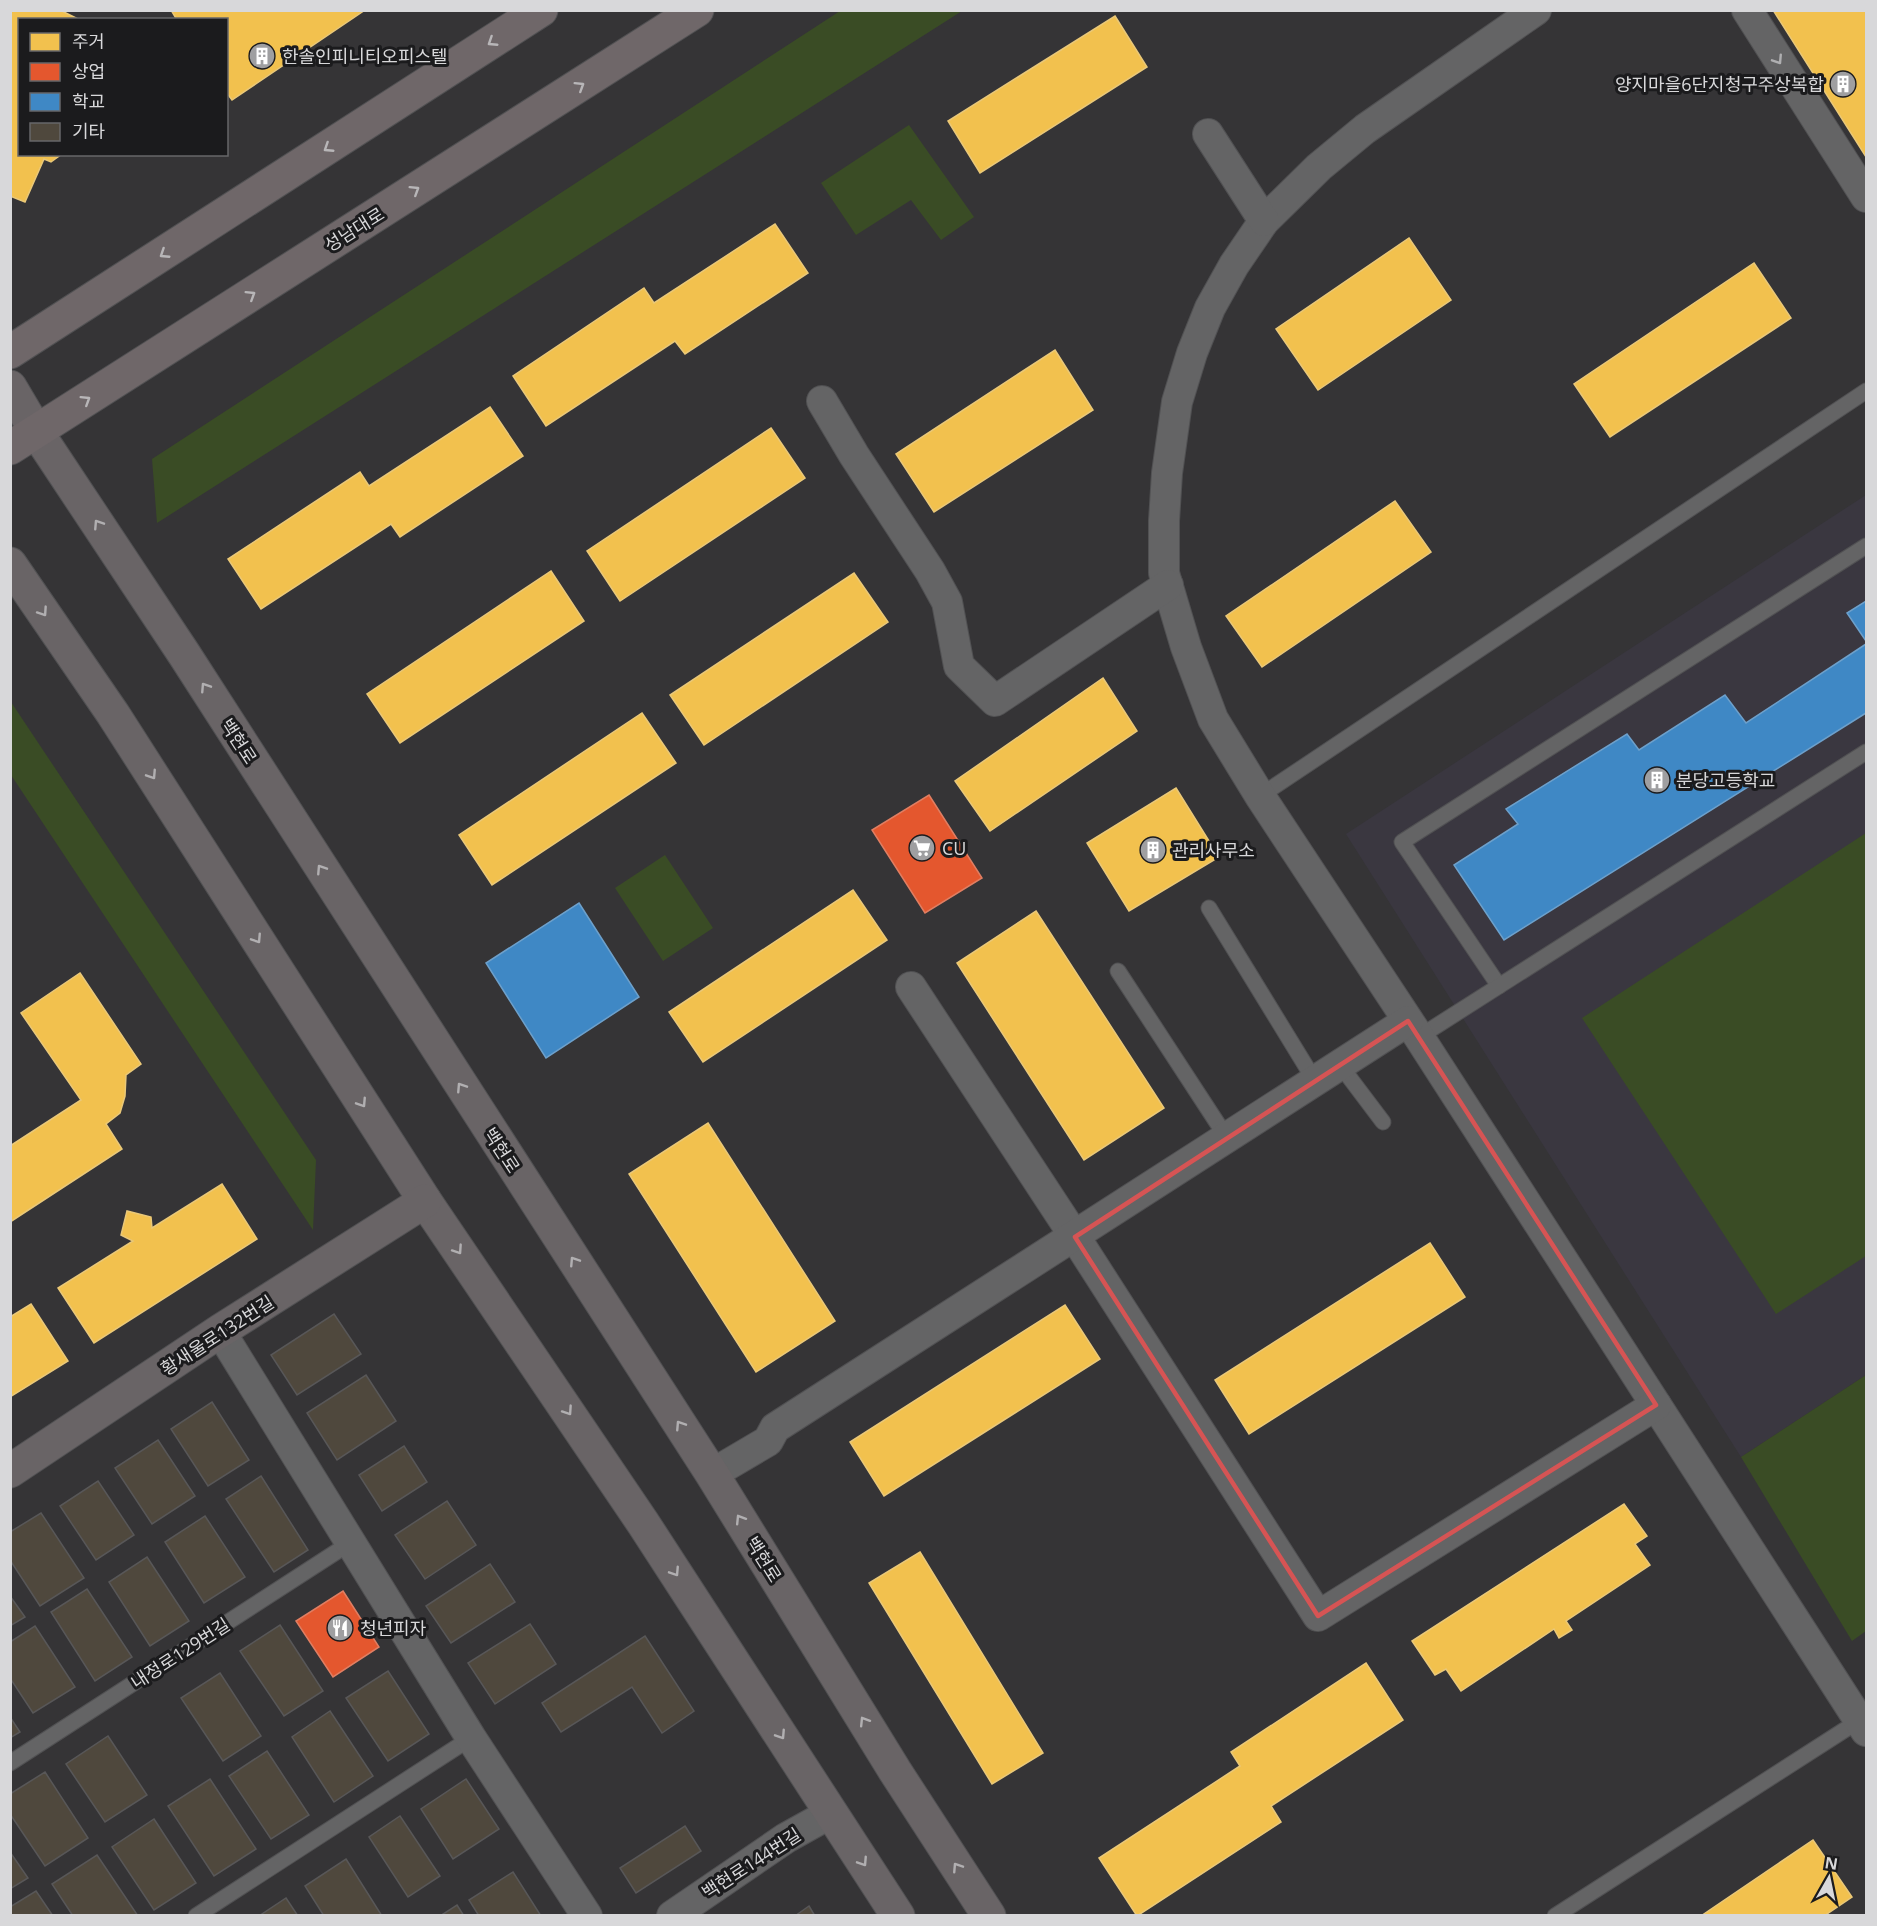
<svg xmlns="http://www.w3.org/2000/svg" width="1877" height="1926" font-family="'Open Sans','Noto Sans KR',sans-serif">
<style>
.built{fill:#3a3740}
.green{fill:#3a4c25}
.homes{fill:#f2c14e;stroke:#eac878;stroke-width:1.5}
.shops{fill:#e4572e;stroke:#e07e62;stroke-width:1.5}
.schools{fill:#3f88c5;stroke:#6da0cb;stroke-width:1.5}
.building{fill:#4f483d;stroke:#585758;stroke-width:1.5}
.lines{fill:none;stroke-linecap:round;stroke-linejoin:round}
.lane-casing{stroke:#515153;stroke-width:17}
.street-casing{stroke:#515153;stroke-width:32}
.secondary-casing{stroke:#515153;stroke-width:35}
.primary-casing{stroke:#515153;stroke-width:35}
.lane{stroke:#646465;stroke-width:15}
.street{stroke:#646465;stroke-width:30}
.secondary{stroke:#696466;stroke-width:33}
.primary{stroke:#6f6769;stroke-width:33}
.oneway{stroke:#b8b6b8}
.oneway2{stroke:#afafb1}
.oneway3{stroke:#b1afb1}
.marked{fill:none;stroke:#d65454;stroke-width:4.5;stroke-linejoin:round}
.labels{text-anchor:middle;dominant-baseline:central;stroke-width:6;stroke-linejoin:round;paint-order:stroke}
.poi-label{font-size:18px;fill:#d8d8da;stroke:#1b1b1d;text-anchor:start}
.street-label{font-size:18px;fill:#d8d8da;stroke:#1b1b1d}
</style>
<rect width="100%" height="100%" fill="#353436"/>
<path class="built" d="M 1866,495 L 1866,1375 L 1741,1457 L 1346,834 Z"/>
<g class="green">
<path d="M 840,11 L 962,11 L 157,523 L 152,459 Z"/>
<path d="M 909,125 L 974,217 L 941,240 L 911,200 L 856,235 L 821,183 Z"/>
<path d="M 11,702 L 316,1160 L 313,1230 L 11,775 Z"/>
<path d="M 1866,833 L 1866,1256 L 1776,1314 L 1582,1018 Z"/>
<path d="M 665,855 L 713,928 L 663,961 L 615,888 Z"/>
<path d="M 1866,1375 L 1866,1631 L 1852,1641 L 1741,1457 Z"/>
</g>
<g class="homes">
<path d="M 10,10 L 60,10 L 80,20 L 20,20 L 20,154 L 62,154 L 51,162 L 44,159 L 25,202 L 10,196 Z"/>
<path d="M 171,10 L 365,10 L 232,100 L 226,92 L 226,20 L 177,20 Z"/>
<path d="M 1773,10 L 1866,10 L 1866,157 Z"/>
<path d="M 1115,16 L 1147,67 L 980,173 L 948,121 Z"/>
<path d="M 775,224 L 808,273 L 685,354 L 675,341 L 546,426 L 513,376 L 644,288 L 654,303 Z"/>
<path d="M 1409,238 L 1451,300 L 1318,390 L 1276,329 Z"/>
<path d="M 1754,263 L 1791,318 L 1610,437 L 1574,384 Z"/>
<path d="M 1055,350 L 1093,410 L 934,512 L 896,454 Z"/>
<path d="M 490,407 L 523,456 L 400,537 L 391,524 L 261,609 L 228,559 L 360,472 L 369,486 Z"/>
<path d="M 771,428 L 805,478 L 620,601 L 587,551 Z"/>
<path d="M 1395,501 L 1431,552 L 1262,667 L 1226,616 Z"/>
<path d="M 551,571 L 584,621 L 400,743 L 367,694 Z"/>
<path d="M 854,573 L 888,622 L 704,745 L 670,695 Z"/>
<path d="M 1103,678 L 1137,731 L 990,831 L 955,781 Z"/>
<path d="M 642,713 L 676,763 L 492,885 L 459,835 Z"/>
<path d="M 1176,788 L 1219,857 L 1129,911 L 1087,843 Z"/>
<path d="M 853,890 L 887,940 L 703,1062 L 669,1012 Z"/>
<path d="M 1036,911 L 1164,1108 L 1084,1160 L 957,963 Z"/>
<path d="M 80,973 L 141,1064 L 126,1075 L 125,1096 L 120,1113 L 106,1124 L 122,1149 L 10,1222 L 10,1146 L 81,1100 L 21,1013 Z"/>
<path d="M 708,1123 L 835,1321 L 756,1372 L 629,1174 Z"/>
<path d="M 222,1184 L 257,1239 L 94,1343 L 58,1288 L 133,1241 L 121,1235 L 127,1211 L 151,1217 L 152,1228 Z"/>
<path d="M 1430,1243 L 1465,1297 L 1249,1434 L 1215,1380 Z"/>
<path d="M 31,1304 L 68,1361 L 10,1397 L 10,1317 Z"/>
<path d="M 1065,1305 L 1100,1359 L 884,1496 L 850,1442 Z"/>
<path d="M 1624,1504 L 1647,1536 L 1635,1544 L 1650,1565 L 1566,1621 L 1572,1630 L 1559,1638 L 1554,1629 L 1461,1691 L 1446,1669 L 1435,1675 L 1412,1641 Z"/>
<path d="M 920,1552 L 1043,1753 L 992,1784 L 869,1583 Z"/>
<path d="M 1366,1663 L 1403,1720 L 1271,1806 L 1281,1822 L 1137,1916 L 1099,1858 L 1240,1766 L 1231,1752 Z"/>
<path d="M 1813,1840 L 1852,1897 L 1824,1916 L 1701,1916 Z"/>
</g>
<g class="shops">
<path d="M 929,795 L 982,878 L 925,913 L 872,830 Z"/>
<path d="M 343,1591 L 379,1647 L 333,1677 L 296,1621 Z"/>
</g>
<g class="schools">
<path d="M 1866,601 L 1866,641 L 1847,613 Z"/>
<path d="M 1866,644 L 1866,713 L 1504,940 L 1454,865 L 1518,824 L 1506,809 L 1627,734 L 1639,750 L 1725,695 L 1746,723 Z"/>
<path d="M 579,903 L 639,997 L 546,1058 L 486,963 Z"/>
</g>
<g class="building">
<path d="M 334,1314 L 361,1354 L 297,1395 L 271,1355 Z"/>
<path d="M 366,1375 L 396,1421 L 337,1460 L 307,1413 Z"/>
<path d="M 212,1402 L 249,1460 L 208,1486 L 171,1429 Z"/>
<path d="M 158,1440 L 195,1496 L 152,1524 L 115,1468 Z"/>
<path d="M 404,1446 L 427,1482 L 382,1511 L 359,1475 Z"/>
<path d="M 261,1476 L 308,1550 L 274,1572 L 226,1499 Z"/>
<path d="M 98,1481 L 134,1535 L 96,1560 L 60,1506 Z"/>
<path d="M 447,1501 L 476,1545 L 425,1579 L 395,1535 Z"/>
<path d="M 41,1513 L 84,1578 L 40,1606 L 10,1560 L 10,1532 Z"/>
<path d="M 205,1516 L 245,1577 L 204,1603 L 165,1542 Z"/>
<path d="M 147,1557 L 189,1621 L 150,1646 L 109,1582 Z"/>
<path d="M 490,1564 L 515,1602 L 451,1643 L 426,1606 Z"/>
<path d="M 87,1589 L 132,1657 L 95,1681 L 51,1612 Z"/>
<path d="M 10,1596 L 25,1617 L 10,1626 Z"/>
<path d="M 530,1624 L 556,1664 L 495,1704 L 468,1663 Z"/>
<path d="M 280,1625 L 323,1691 L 284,1716 L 240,1651 Z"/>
<path d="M 35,1626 L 75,1687 L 33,1713 L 10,1678 L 10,1642 Z"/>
<path d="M 645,1636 L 694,1711 L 662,1733 L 632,1687 L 561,1732 L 542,1703 Z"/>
<path d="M 388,1671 L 429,1734 L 388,1761 L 346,1698 Z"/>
<path d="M 220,1673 L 261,1736 L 223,1761 L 181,1698 Z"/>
<path d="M 330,1711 L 373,1776 L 334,1802 L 292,1737 Z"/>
<path d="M 10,1717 L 20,1732 L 10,1738 Z"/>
<path d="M 108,1736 L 147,1795 L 105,1822 L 66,1764 Z"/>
<path d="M 267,1751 L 309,1815 L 271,1839 L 229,1776 Z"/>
<path d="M 45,1772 L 88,1838 L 45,1866 L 10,1814 L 10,1794 Z"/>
<path d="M 210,1779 L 256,1849 L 214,1876 L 168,1806 Z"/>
<path d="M 466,1779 L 499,1829 L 453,1859 L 421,1809 Z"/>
<path d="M 400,1816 L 440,1876 L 408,1897 L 369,1837 Z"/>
<path d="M 154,1819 L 196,1883 L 154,1910 L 112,1847 Z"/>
<path d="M 685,1826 L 701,1851 L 636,1893 L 620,1868 Z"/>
<path d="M 10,1852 L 28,1878 L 10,1889 Z"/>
<path d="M 97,1855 L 138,1916 L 73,1916 L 52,1884 Z"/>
<path d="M 346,1859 L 382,1916 L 324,1916 L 305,1886 Z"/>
<path d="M 513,1872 L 541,1916 L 479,1916 L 469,1900 Z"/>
<path d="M 36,1891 L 53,1916 L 10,1916 L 10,1907 Z"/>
<path d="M 286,1898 L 298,1916 L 259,1916 Z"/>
<path d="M 457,1905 L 464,1916 L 440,1916 Z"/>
<path d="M 809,1906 L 815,1916 L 795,1916 Z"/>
</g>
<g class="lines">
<defs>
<g id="lane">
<path d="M 1260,796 L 1866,391"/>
<path d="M 1209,908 L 1315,1081"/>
<path d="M 1118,971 L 1227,1138"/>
<path d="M 1499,986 L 1402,842 L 1866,546"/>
<path d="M 1419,1037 L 1866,752"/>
<path d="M 1340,1065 L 1383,1122"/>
<path d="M 10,1763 L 350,1543"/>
<path d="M 196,1916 L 471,1738"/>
<path d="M 1555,1916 L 1860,1720"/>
</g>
<g id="street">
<path d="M 1536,10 L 1365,129 L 1319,167 L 1264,221 L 1234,265 L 1210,308 L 1192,353 L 1177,402 L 1167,473 L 1164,521 L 1164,573 L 1186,647 L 1213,719 L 1260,796 L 1419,1037 L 1866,1731"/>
<path d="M 1747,10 L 1866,197"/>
<path d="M 1208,134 L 1264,221"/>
<path d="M 822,401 L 854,455 L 930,571 L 947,602 L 959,666 L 995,701 L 1168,585"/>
<path d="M 911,987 L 1075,1237 L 1318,1616 L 1656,1405"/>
<path d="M 220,1331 L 471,1738 L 587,1916"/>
<path d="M 712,1474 L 768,1441 L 775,1428 L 1408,1021"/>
<path d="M 672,1916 L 786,1838 L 831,1813"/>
</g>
<g id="secondary">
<path d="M 10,387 L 36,431 L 184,654 L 712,1474 L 895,1771 L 989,1916"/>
<path d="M 10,564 L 113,714 L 425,1201 L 643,1523 L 898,1916"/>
<path d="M 10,1471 L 220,1331 L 425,1201"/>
</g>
<g id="primary">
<path d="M 10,352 L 541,10"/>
<path d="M 10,448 L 697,10"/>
</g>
</defs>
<use href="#lane" class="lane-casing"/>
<use href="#street" class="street-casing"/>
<use href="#secondary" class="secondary-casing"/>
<use href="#primary" class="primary-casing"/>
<use href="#lane" class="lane"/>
<use href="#street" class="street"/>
<use href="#secondary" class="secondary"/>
<use href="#primary" class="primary"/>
</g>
<defs><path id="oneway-chevron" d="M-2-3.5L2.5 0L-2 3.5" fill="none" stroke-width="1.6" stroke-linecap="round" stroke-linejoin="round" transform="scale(1.5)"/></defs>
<g class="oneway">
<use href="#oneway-chevron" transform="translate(492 42) rotate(147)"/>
<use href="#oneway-chevron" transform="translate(580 86) rotate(-32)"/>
<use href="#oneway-chevron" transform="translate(328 148) rotate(147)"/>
<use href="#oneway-chevron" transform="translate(415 190) rotate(-32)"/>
<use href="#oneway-chevron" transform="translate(164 254) rotate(147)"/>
<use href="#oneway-chevron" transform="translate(251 295) rotate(-32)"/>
<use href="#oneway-chevron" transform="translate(86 400) rotate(-32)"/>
</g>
<use class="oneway2" href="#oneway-chevron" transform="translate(1778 60) rotate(57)"/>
<g class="oneway3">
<use href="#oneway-chevron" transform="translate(98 524) rotate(-123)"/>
<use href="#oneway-chevron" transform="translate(43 612) rotate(56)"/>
<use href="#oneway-chevron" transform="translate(205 687) rotate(-123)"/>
<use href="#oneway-chevron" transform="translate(152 775) rotate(57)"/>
<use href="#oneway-chevron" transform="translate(321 869) rotate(-123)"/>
<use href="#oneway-chevron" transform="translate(257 939) rotate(57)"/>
<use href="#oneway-chevron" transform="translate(461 1087) rotate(-123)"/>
<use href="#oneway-chevron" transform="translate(362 1103) rotate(57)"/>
<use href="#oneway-chevron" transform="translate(458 1250) rotate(56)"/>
<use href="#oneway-chevron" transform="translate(574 1261) rotate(-123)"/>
<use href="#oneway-chevron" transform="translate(568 1411) rotate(56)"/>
<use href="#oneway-chevron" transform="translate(680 1425) rotate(-123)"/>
<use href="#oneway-chevron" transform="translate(740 1519) rotate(-122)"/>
<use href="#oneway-chevron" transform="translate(675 1572) rotate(57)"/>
<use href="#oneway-chevron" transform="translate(864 1721) rotate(-122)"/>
<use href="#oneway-chevron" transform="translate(781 1735) rotate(57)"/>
<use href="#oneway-chevron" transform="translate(863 1862) rotate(57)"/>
<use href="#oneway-chevron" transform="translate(957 1867) rotate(-123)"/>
</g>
<path class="marked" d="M 1408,1021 L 1656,1405 L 1318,1616 L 1075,1237 Z"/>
<defs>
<symbol id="building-disc" viewBox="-11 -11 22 22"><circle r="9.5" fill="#9f9fa1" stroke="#1b1b1d"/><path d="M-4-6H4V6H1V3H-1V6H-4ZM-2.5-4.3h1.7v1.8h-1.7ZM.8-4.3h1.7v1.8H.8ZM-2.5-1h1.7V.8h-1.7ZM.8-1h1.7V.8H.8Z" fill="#fff"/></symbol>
<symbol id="supermarket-disc" viewBox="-11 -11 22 22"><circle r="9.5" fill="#9f9fa1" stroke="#1b1b1d"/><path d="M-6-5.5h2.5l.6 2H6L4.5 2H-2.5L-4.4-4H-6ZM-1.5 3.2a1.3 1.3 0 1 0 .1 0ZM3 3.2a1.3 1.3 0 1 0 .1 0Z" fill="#fff"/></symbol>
<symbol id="restaurant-disc" viewBox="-11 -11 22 22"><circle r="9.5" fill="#9f9fa1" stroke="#1b1b1d"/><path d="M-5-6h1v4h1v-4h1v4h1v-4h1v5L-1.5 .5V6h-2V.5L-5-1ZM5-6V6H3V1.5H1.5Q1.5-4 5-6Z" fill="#fff"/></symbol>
</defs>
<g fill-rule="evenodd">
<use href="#building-disc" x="247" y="41" width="30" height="30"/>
<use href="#building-disc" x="1828" y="69" width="30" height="30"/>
<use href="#building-disc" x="1642" y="765" width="30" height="30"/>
<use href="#supermarket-disc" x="907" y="833" width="30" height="30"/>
<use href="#building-disc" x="1138" y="835" width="30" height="30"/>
<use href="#restaurant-disc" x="325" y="1613" width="30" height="30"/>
</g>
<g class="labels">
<g class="poi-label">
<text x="282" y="56">한솔인피니티오피스텔</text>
<text x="1824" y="84" text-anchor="end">양지마을6단지청구주상복합</text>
<text x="1676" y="780">분당고등학교</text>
<text x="942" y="848">CU</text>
<text x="1172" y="850">관리사무소</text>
<text x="360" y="1628">청년피자</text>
</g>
<g class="street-label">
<text transform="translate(354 229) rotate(-32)">성남대로</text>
<text transform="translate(239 741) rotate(57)">백현로</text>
<text transform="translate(502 1150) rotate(57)">백현로</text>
<text transform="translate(217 1335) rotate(-33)">황새울로132번길</text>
<text transform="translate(764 1559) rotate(58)">백현로</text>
<text transform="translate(180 1653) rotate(-33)">내정로129번길</text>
<text transform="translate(751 1863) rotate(-33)">백현로144번길</text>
</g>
</g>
<rect width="1877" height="1926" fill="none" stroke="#d8d8da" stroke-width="24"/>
<rect x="18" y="18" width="210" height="138" fill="#1b1b1d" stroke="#676769" stroke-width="1.5"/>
<rect x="30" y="33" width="30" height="18" fill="#f2c14e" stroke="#676769" stroke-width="1.5"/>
<text x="72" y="48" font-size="18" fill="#d8d8da">주거</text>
<rect x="30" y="63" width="30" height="18" fill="#e4572e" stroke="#676769" stroke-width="1.5"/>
<text x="72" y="78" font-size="18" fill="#d8d8da">상업</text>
<rect x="30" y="93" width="30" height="18" fill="#3f88c5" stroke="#676769" stroke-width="1.5"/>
<text x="72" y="108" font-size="18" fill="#d8d8da">학교</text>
<rect x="30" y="123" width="30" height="18" fill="#4f483d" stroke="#676769" stroke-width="1.5"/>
<text x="72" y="138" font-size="18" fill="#d8d8da">기타</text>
<g transform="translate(1829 1878) rotate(9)" stroke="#1b1b1d" stroke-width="4.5" paint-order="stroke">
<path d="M0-4.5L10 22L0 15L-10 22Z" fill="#d8d8da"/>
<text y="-9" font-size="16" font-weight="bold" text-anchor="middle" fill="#d8d8da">N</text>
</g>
</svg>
